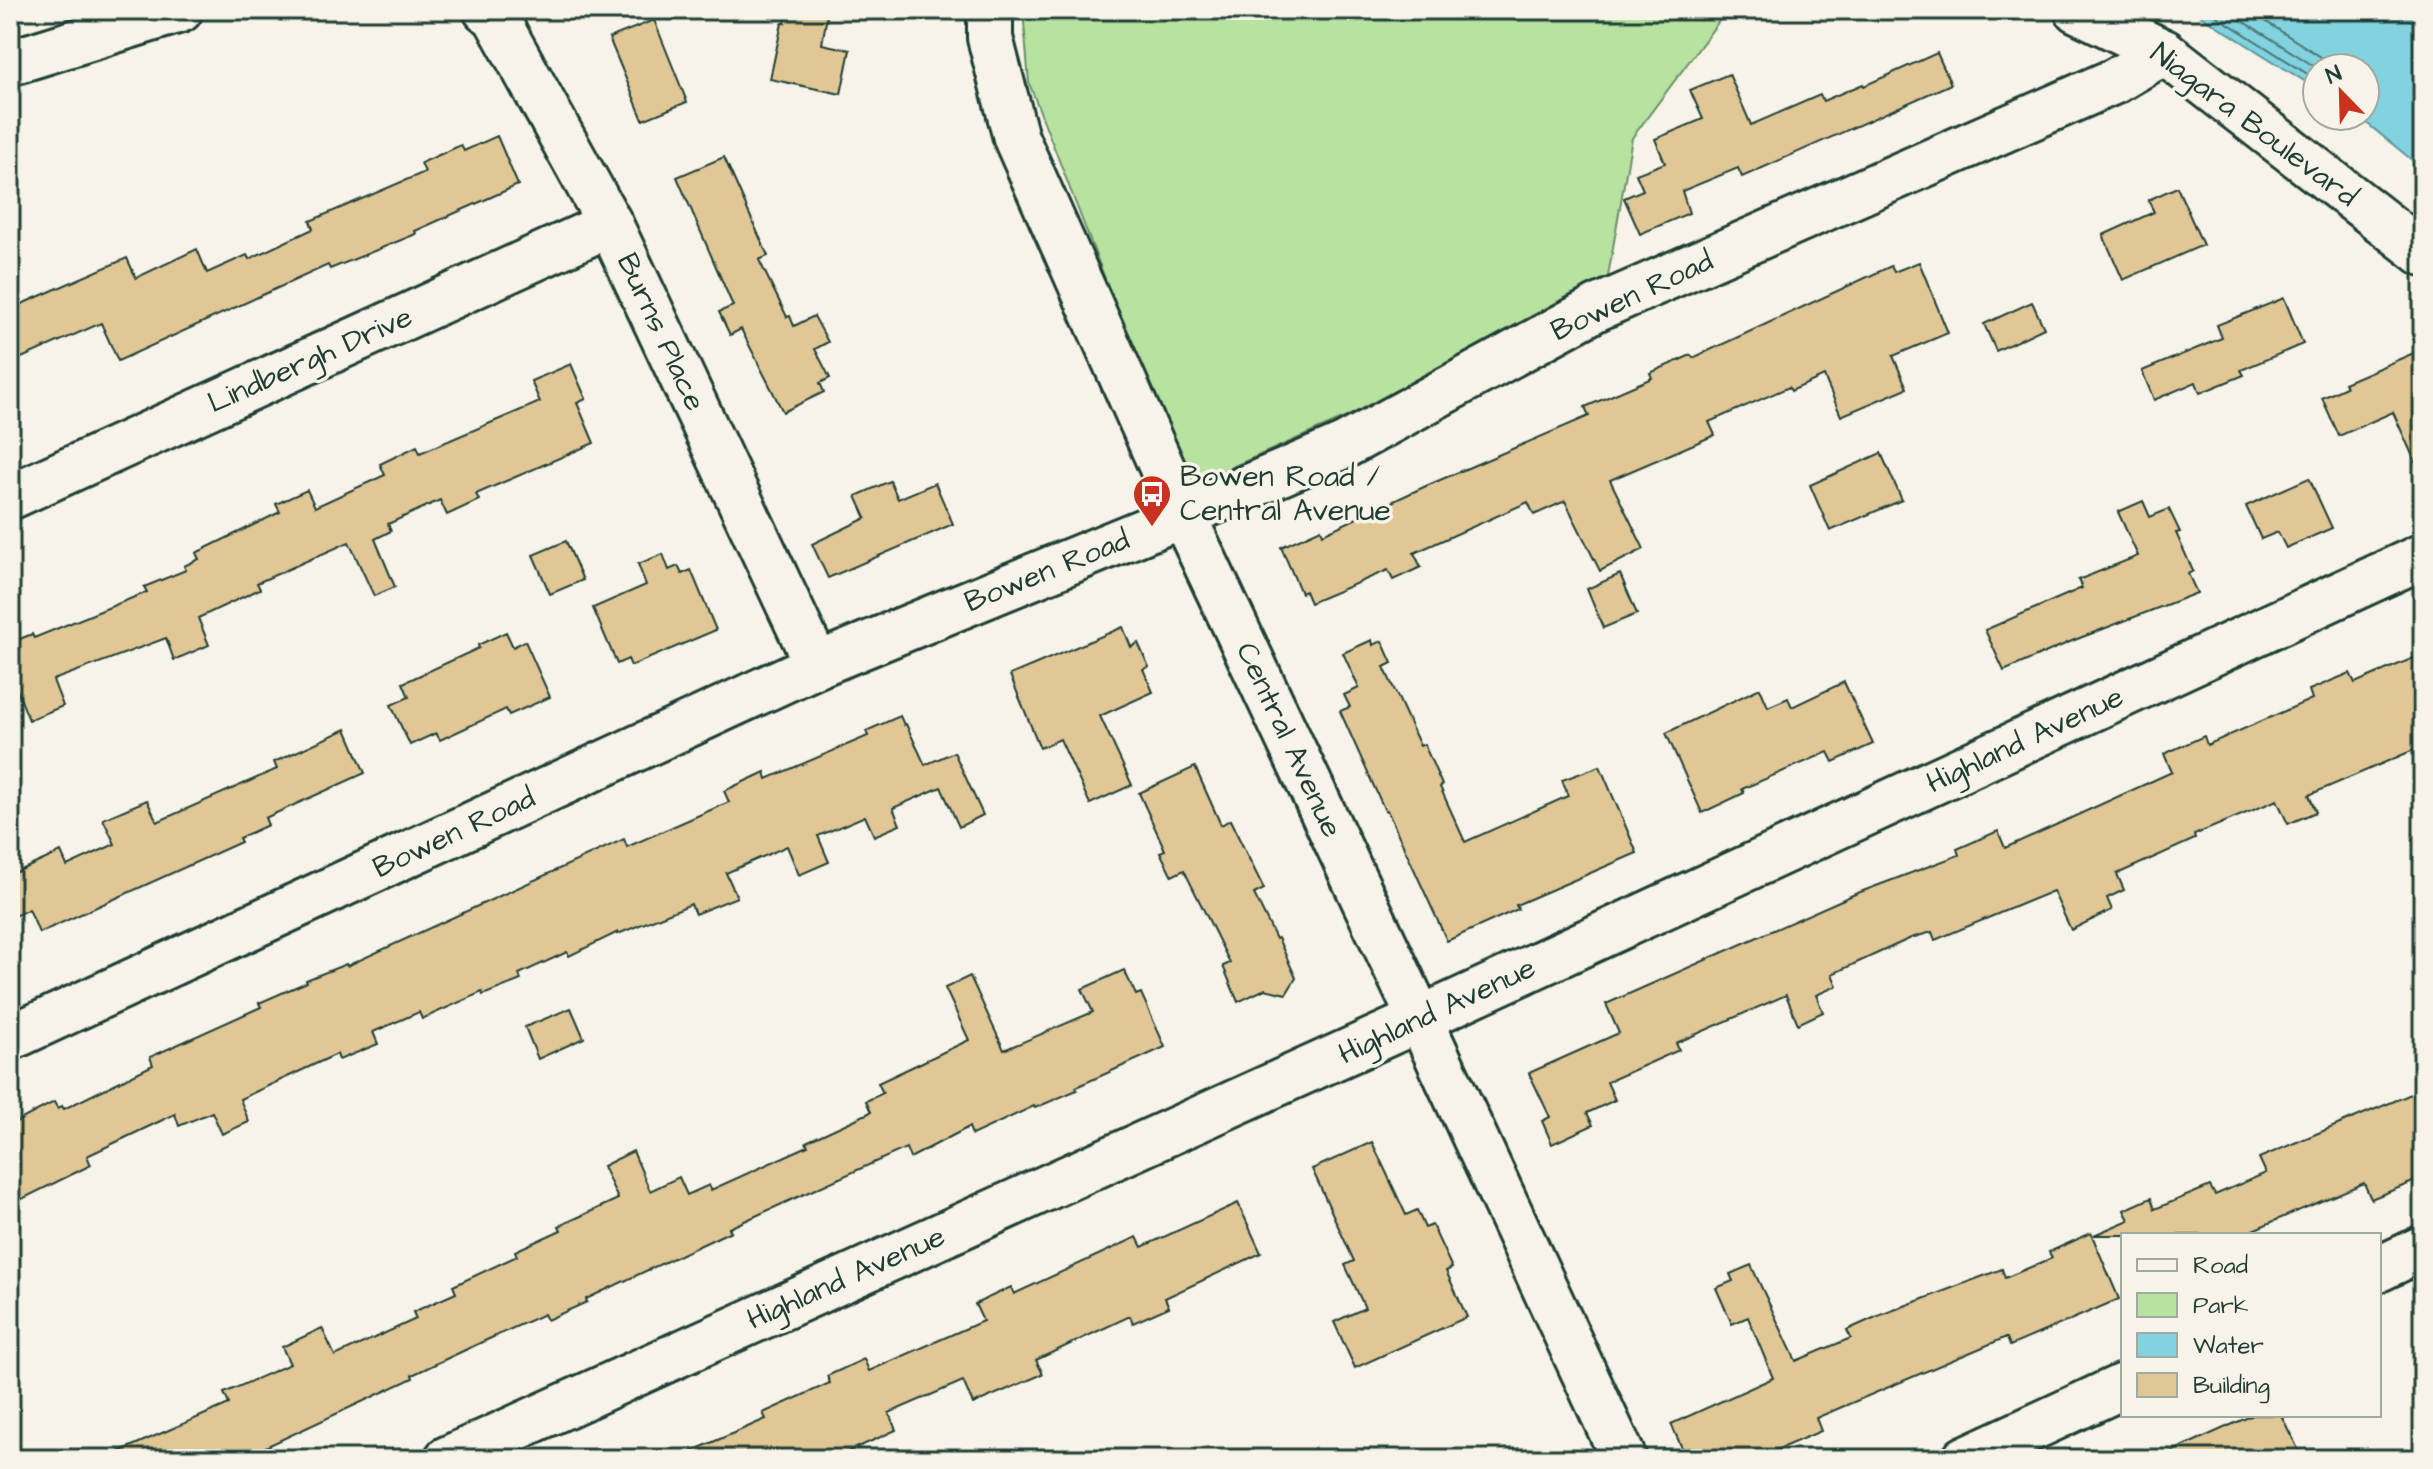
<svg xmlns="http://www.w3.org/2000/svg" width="2433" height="1469" font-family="'Architects Daughter',sans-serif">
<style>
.green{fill:#b7e2a0;stroke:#6b906a;stroke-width:2}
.water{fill:#83d2df;stroke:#5b969b;stroke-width:2}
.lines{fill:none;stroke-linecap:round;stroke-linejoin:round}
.shore{stroke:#477978;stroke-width:2}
.building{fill:#e1c796;stroke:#1f3d34;stroke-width:2}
.minor-casing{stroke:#1f3d34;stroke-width:50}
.major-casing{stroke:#1f3d34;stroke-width:50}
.minor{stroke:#f7f3e8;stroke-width:44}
.major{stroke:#f7f3e8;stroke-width:44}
.labels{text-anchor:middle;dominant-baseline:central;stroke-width:7;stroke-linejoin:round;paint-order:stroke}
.street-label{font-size:30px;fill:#1f3d34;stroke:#f7f3e8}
.poi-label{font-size:30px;fill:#1f3d34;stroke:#f7f3e8;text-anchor:start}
</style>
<rect width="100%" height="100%" fill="#f7f3e8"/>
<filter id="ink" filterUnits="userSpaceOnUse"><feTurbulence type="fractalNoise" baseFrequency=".0125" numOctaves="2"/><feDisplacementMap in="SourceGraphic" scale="16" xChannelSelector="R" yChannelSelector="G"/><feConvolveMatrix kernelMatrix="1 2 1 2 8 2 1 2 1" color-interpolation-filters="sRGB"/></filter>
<g filter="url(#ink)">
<path class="green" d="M 1023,10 L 1695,10 L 1722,17 L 1632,138 L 1603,305 L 1186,487 L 1029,83 Z"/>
<path class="water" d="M 2192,10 L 2423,10 L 2423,169 L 2358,116 L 2365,116 L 2365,68 L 2317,68 L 2317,89 Z"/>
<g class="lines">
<g class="shore">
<path d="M 2207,10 L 2317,80"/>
<path d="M 2226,10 L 2317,68"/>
<path d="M 2248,10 L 2338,68"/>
</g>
</g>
<g class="building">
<path d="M 787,10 L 828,10 L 822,44 L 850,50 L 841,94 L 770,79 L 782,23 L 785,23 Z"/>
<path d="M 654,20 L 687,102 L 643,120 L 609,38 Z"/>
<path d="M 1937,53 L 1951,84 L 1742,177 L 1738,168 L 1682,191 L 1689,213 L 1640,234 L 1624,198 L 1643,190 L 1636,174 L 1665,163 L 1655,139 L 1703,119 L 1690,90 L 1729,74 L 1751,125 L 1820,95 L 1823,101 L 1863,84 L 1864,86 Z"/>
<path d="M 497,136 L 518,185 L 415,231 L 416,234 L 330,269 L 328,265 L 118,361 L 101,323 L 10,363 L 10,309 L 127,258 L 136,278 L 197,249 L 207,273 L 247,255 L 249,259 L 313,229 L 310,221 L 425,172 L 421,163 L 461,145 L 464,151 Z"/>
<path d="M 724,157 L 768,256 L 759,260 L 787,317 L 790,316 L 794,326 L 814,316 L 828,342 L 815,349 L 830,378 L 820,383 L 824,392 L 783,412 L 741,329 L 730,335 L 719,312 L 733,306 L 677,177 Z"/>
<path d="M 2177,187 L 2203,245 L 2123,280 L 2103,235 L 2154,212 L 2148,200 Z"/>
<path d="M 1919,262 L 1948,333 L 1893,356 L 1907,388 L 1841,416 L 1824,376 L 1791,391 L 1789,387 L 1709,422 L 1715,435 L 1610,480 L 1644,549 L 1600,571 L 1565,501 L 1534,515 L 1528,502 L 1414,553 L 1421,567 L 1393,580 L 1388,570 L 1310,603 L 1305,591 L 1301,593 L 1281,547 L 1321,529 L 1323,534 L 1426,486 L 1589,416 L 1585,407 L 1652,378 L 1650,373 L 1691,355 L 1693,358 L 1891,266 L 1894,272 Z"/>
<path d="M 2284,298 L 2303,344 L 2241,370 L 2244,375 L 2200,393 L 2196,382 L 2154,400 L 2142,371 L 2222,338 L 2217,325 Z"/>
<path d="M 2032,302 L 2044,328 L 1996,351 L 1984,324 Z"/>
<path d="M 2423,349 L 2423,479 L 2393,412 L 2339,436 L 2322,398 L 2346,387 L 2344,383 Z"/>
<path d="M 571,364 L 586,399 L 577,403 L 594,443 L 476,494 L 479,500 L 447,515 L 440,500 L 388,524 L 391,531 L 375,539 L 395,587 L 374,596 L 349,542 L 257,583 L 260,589 L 198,618 L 209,645 L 174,660 L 166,638 L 53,680 L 63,706 L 29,720 L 10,673 L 10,643 L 32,634 L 34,638 L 147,592 L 144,587 L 186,570 L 184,566 L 199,559 L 196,553 L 280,512 L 276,504 L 307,490 L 315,507 L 385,475 L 380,464 L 417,446 L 420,453 L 540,402 L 531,381 Z"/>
<path d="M 1881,453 L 1902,500 L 1830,531 L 1810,485 Z"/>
<path d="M 2309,478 L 2332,528 L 2286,548 L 2278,532 L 2261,539 L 2246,506 Z"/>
<path d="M 890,481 L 898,499 L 935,483 L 953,524 L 828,578 L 812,544 L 866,518 L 856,496 Z"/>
<path d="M 2143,501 L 2150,517 L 2169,509 L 2180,532 L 2176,533 L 2193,571 L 2188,574 L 2197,593 L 2072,641 L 2004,671 L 1985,630 L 2082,588 L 2078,580 L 2138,556 L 2118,512 Z"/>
<path d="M 566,541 L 583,580 L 550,594 L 533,555 Z"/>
<path d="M 663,554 L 669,570 L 678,566 L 682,574 L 691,570 L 716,630 L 631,666 L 628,659 L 617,664 L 593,608 L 646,585 L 638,564 Z"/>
<path d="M 1620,574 L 1637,614 L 1603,628 L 1587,589 Z"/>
<path d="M 1123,627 L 1131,647 L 1138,643 L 1149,667 L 1143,669 L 1153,692 L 1100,716 L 1132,785 L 1090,804 L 1060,739 L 1040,748 L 1010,675 Z"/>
<path d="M 506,632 L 513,647 L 525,641 L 550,697 L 509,715 L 506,709 L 440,740 L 436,733 L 410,745 L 391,705 L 409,697 L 403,683 L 479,648 L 478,645 Z"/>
<path d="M 1372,640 L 1373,645 L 1382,641 L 1392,663 L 1384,667 L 1420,746 L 1424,744 L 1442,785 L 1440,787 L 1465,842 L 1568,796 L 1562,780 L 1600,766 L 1637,853 L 1516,905 L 1518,909 L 1447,941 L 1387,810 L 1385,811 L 1340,711 L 1350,707 L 1344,695 L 1359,688 L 1343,653 Z"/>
<path d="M 2423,654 L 2423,746 L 2309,795 L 2316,812 L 2288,824 L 2277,800 L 2194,835 L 2195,839 L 2117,874 L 2124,890 L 2107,898 L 2112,910 L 2071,930 L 2053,891 L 1935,940 L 1932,932 L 1911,938 L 1832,974 L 1837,986 L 1816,995 L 1823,1012 L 1798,1024 L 1786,995 L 1676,1043 L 1679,1050 L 1607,1082 L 1615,1100 L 1587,1113 L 1593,1125 L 1552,1144 L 1542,1121 L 1550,1117 L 1529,1073 L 1619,1033 L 1606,1004 L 1855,894 L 1959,855 L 1957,849 L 1998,831 L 2005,848 L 2172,772 L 2164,754 L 2204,736 L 2207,745 L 2312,699 L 2309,690 L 2350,673 L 2355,683 Z"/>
<path d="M 1844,682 L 1873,744 L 1833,762 L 1828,752 L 1742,789 L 1744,793 L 1702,813 L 1666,733 L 1760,688 L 1768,707 L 1788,698 L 1792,707 Z"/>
<path d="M 900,716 L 904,725 L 906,724 L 925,765 L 954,752 L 983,815 L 959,827 L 941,787 L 893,808 L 900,825 L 874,836 L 865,816 L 818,836 L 829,862 L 799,875 L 787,846 L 726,873 L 737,897 L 695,914 L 691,904 L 618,934 L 618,932 L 569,956 L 567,952 L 519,974 L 521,980 L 483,995 L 482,992 L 422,1019 L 419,1012 L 373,1032 L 378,1044 L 339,1060 L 337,1054 L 240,1099 L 249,1122 L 222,1134 L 212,1112 L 179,1126 L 175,1114 L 87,1156 L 91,1165 L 10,1205 L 10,1125 L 54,1102 L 58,1109 L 62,1106 L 64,1109 L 153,1065 L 150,1057 L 261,1007 L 259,1003 L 307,982 L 306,980 L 346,964 L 347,966 L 624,839 L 627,847 L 729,802 L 724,791 L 765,772 L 767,779 L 868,736 L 866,731 Z"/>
<path d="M 346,729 L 365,773 L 265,818 L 268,825 L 239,838 L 241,842 L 39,933 L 29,909 L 10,918 L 10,875 L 61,852 L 67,866 L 115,844 L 103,819 L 147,800 L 157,822 L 277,769 L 274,762 Z"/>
<path d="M 1195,767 L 1221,825 L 1230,820 L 1264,889 L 1254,894 L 1276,939 L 1278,938 L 1296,978 L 1286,994 L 1265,989 L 1238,1002 L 1223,966 L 1230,963 L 1184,870 L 1172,876 L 1160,852 L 1165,850 L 1139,793 Z"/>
<path d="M 1124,970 L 1136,995 L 1141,993 L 1165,1047 L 1076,1087 L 1077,1090 L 1035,1108 L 1034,1106 L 972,1135 L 969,1127 L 910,1158 L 906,1148 L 729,1228 L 731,1231 L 586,1299 L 587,1302 L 547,1320 L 544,1314 L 480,1343 L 412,1375 L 413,1378 L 240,1459 L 102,1459 L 229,1404 L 224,1393 L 290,1364 L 282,1347 L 322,1328 L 335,1356 L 416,1319 L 413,1312 L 456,1293 L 453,1286 L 517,1256 L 515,1251 L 561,1230 L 559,1226 L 618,1199 L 603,1166 L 633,1151 L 650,1191 L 679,1177 L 687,1195 L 709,1185 L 711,1190 L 808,1146 L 806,1142 L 871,1112 L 866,1101 L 883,1093 L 878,1083 L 969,1040 L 945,988 L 970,976 L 1004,1050 L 1093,1012 L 1082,989 Z"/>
<path d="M 571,1008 L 584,1038 L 538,1059 L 525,1027 Z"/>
<path d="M 2423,1089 L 2423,1178 L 2371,1199 L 2364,1183 L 2241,1235 L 2094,1235 L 2129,1220 L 2124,1210 L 2151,1198 L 2155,1209 L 2210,1186 L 2215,1195 L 2266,1173 L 2259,1158 Z"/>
<path d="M 1372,1142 L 1406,1215 L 1417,1210 L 1425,1228 L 1432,1225 L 1452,1268 L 1446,1271 L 1467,1317 L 1355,1368 L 1334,1322 L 1365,1308 L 1345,1265 L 1354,1261 L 1312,1169 Z"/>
<path d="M 1238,1203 L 1261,1253 L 1165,1298 L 1169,1307 L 1133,1323 L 1130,1316 L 1036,1360 L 1043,1374 L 973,1404 L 963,1381 L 889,1413 L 896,1430 L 832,1459 L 674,1459 L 766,1419 L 763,1413 L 830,1383 L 827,1376 L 864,1359 L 869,1371 L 983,1321 L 975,1304 L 1011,1287 L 1014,1294 L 1137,1237 L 1142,1247 Z"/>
<path d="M 2091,1233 L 2119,1299 L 2010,1346 L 2007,1338 L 2004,1338 L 1816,1418 L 1821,1431 L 1776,1450 L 1780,1459 L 1687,1459 L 1671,1424 L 1773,1378 L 1748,1317 L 1732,1324 L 1716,1288 L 1733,1281 L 1730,1274 L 1751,1265 L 1796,1361 L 1851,1338 L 1847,1330 L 1878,1316 L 2002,1269 L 2005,1278 L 2052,1258 L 2049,1252 Z"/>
<path d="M 2253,1415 L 2281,1415 L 2303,1459 L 2155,1459 Z"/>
</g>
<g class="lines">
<defs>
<g id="minor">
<path d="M 486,10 L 495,16 L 610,224 L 817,665"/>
<path d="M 12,62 L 180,10"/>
<path d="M 10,497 L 610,224"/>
<path d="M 10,1038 L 817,665 L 1183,515 L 1344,446 L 1597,308 L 2115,81 L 2164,52"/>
<path d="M 2379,1269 L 2423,1248"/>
<path d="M 447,1459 L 1420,1019 L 2423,556"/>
<path d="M 1965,1459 L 2123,1386"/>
</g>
<g id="major">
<path d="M 990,10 L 990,38 L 1016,138 L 1183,515 L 1420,1019 L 1624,1459"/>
<path d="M 2077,10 L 2164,52 L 2423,253"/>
</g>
</defs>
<use href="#minor" class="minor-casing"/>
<use href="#major" class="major-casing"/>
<use href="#minor" class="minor"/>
<use href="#major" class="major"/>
</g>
</g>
<defs>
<symbol id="bus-pin" viewBox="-11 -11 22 30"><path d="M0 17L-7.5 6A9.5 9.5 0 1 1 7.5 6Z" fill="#c8321e" stroke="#f7f3e8"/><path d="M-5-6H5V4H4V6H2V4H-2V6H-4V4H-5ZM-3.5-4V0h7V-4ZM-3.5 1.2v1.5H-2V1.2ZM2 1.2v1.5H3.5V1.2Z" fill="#fff"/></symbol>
</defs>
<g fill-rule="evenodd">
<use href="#bus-pin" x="1130" y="472" width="44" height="60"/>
</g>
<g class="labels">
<g class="street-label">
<text transform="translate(2254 125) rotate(37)">Niagara Boulevard</text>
<text transform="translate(1632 296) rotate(-25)">Bowen Road</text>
<text transform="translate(661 332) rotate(65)">Burns Place</text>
<text transform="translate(310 360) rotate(-24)">Lindbergh Drive</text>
<text transform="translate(1047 571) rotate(-22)">Bowen Road</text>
<text transform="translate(1289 740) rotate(65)">Central Avenue</text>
<text transform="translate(2025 740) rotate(-25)">Highland Avenue</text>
<text transform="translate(454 833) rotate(-25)">Bowen Road</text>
<text transform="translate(1437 1011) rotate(-25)">Highland Avenue</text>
<text transform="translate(846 1278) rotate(-24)">Highland Avenue</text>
</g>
<g class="poi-label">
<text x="1180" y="477">Bowen Road /<tspan x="1180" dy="34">Central Avenue</tspan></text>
</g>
</g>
<rect width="2433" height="1469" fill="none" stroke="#f7f3e8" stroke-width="40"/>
<rect x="20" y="20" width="2393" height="1429" fill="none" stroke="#1f3d34" stroke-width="3" filter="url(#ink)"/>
<rect x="2121" y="1233" width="260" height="184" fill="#f7f3e8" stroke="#a1aaa0" stroke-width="2"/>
<rect x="2137" y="1259" width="40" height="12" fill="#f7f3e8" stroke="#a1aaa0" stroke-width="2"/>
<text x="2193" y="1273" font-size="24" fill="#1f3d34">Road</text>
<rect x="2137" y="1293" width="40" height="24" fill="#b7e2a0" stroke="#a1aaa0" stroke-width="2"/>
<text x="2193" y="1313" font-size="24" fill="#1f3d34">Park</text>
<rect x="2137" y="1333" width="40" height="24" fill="#83d2df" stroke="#a1aaa0" stroke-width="2"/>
<text x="2193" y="1353" font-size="24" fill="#1f3d34">Water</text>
<rect x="2137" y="1373" width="40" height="24" fill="#e1c796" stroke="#a1aaa0" stroke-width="2"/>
<text x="2193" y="1393" font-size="24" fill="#1f3d34">Building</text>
<g transform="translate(2341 92) rotate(337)"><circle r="38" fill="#f7f3e8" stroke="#a1aaa0" stroke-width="2"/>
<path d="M0-6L14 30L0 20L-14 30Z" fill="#c8321e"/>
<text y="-12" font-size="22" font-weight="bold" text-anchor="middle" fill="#1f3d34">N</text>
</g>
</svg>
